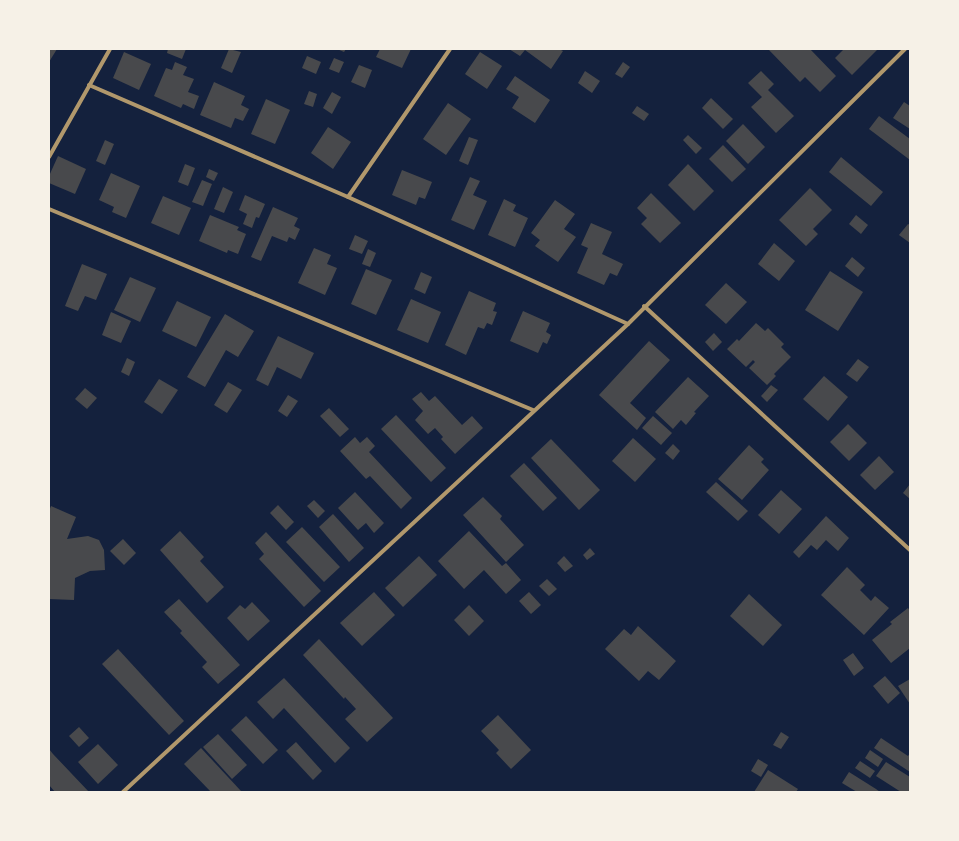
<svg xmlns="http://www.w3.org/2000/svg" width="959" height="841" font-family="Overpass,sans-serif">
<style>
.building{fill:#48494c}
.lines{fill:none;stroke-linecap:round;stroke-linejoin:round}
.minor{stroke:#b1986c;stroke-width:4}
</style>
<rect width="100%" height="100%" fill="#14213d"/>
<g class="building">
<path d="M 49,49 L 57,49 L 49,62 Z"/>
<path d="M 168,49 L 186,49 L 182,59 L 167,53 Z"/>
<path d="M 229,49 L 241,52 L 232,73 L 221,68 Z"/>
<path d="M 337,49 L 346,49 L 344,52 Z"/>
<path d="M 380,49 L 411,49 L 402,68 L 376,57 Z"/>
<path d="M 509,49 L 559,49 L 563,51 L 551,69 L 525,50 L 520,56 Z"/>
<path d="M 768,49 L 810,49 L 836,76 L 820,92 L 805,77 L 800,82 Z"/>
<path d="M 844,49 L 878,49 L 852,75 L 835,58 Z"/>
<path d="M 124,52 L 151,64 L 139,90 L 113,78 Z"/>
<path d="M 480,52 L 502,66 L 487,89 L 465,74 Z"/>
<path d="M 307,56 L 321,62 L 316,74 L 302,68 Z"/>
<path d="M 334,58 L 344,62 L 339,73 L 329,69 Z"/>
<path d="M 175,62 L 187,67 L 183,75 L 194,79 L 188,92 L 199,96 L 194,109 L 183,104 L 181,108 L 154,96 L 166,68 L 172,70 Z"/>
<path d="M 623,62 L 630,67 L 622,78 L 615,74 Z"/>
<path d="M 359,65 L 372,70 L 365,88 L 351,82 Z"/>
<path d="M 585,71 L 600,81 L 592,93 L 578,83 Z"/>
<path d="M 761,71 L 774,84 L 768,90 L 794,116 L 776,133 L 751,107 L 762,97 L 748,83 Z"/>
<path d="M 515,76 L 550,100 L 535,123 L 512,108 L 519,97 L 506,89 Z"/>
<path d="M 214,82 L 245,96 L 241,105 L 249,109 L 243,121 L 235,118 L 231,128 L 200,115 Z"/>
<path d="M 309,91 L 317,94 L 313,107 L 304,104 Z"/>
<path d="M 332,92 L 341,97 L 332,114 L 323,108 Z"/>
<path d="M 711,98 L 733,119 L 723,129 L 702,108 Z"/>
<path d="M 266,99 L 290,110 L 275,144 L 251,134 Z"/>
<path d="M 904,102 L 910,106 L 910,129 L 893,118 Z"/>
<path d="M 448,103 L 471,119 L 446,155 L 423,139 Z"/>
<path d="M 637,106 L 649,114 L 644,121 L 632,113 Z"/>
<path d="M 879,116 L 910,139 L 910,160 L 869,129 Z"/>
<path d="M 743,124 L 765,147 L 748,164 L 726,141 Z"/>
<path d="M 328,127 L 351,142 L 333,169 L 311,153 Z"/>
<path d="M 688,135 L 702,148 L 696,154 L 683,140 Z"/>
<path d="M 469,137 L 478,140 L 468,165 L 459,161 Z"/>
<path d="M 105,140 L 114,144 L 105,165 L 96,161 Z"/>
<path d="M 723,145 L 746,169 L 732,182 L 709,159 Z"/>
<path d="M 58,156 L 86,169 L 75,194 L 49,183 L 49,176 Z"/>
<path d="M 841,157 L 883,192 L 871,206 L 829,172 Z"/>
<path d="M 185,164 L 195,168 L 188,186 L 178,182 Z"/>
<path d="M 688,164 L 714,191 L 694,211 L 668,185 Z"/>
<path d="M 209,169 L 218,173 L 214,181 L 206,177 Z"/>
<path d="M 402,170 L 432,182 L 425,199 L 419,197 L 416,205 L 392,195 Z"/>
<path d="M 111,173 L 140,186 L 126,218 L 112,212 L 114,207 L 99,200 Z"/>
<path d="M 470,177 L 480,181 L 473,195 L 487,201 L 474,230 L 451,220 Z"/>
<path d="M 202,180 L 212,184 L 203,206 L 192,202 Z"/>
<path d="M 223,187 L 233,192 L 224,213 L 214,209 Z"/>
<path d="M 810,188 L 832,210 L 813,229 L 818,234 L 806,246 L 779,220 Z"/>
<path d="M 651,193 L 681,223 L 660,243 L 641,224 L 647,218 L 637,208 Z"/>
<path d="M 245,195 L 265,204 L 259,218 L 256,217 L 252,228 L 243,224 L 247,214 L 239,210 Z"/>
<path d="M 163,196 L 191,208 L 179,235 L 151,223 Z"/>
<path d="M 504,199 L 516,205 L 513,211 L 528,218 L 515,247 L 488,235 Z"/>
<path d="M 555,200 L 575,214 L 564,229 L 576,237 L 558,262 L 535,246 L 540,240 L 531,233 Z"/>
<path d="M 273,207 L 298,218 L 294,226 L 300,229 L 295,240 L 289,237 L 287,242 L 272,236 L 261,261 L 251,257 Z"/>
<path d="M 210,215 L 239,227 L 237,230 L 246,234 L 238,254 L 228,250 L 227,253 L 199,241 Z"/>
<path d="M 856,215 L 868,225 L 861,234 L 849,224 Z"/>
<path d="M 591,223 L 612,232 L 602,254 L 623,264 L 617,276 L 610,273 L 604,285 L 577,273 L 588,248 L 581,245 Z"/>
<path d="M 908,224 L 910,225 L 910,243 L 899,235 Z"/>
<path d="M 355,235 L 368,241 L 362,254 L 349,249 Z"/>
<path d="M 774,243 L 795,261 L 779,281 L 758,264 Z"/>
<path d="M 314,248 L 331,255 L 327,264 L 337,268 L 325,295 L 298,283 Z"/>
<path d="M 368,249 L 376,253 L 370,267 L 362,264 Z"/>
<path d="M 852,257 L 865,268 L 858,277 L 845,266 Z"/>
<path d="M 82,264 L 107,274 L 96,300 L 85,296 L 78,311 L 65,306 Z"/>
<path d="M 366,269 L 392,280 L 376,315 L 351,304 Z"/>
<path d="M 830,271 L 863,292 L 838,331 L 805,310 Z"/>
<path d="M 421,272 L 432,277 L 425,294 L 414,289 Z"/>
<path d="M 130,277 L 156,288 L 140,322 L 114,310 Z"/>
<path d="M 726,283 L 747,302 L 726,324 L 705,305 Z"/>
<path d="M 469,291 L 496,303 L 493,311 L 497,312 L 492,325 L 487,323 L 484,329 L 478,327 L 466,355 L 445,345 Z"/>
<path d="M 411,299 L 441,312 L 428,343 L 397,330 Z"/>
<path d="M 177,301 L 211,317 L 196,347 L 162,331 Z"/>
<path d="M 523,311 L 550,323 L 546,332 L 551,335 L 547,344 L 543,342 L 538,353 L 510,341 Z"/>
<path d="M 111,312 L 131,321 L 121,343 L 102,335 Z"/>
<path d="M 225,314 L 254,331 L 238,357 L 226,350 L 205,387 L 187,377 Z"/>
<path d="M 756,323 L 765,331 L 768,328 L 784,344 L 781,347 L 791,357 L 774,374 L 776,376 L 767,385 L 749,368 L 755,362 L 753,360 L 746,367 L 727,349 L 737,339 L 739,341 Z"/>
<path d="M 714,333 L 722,342 L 713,351 L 705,342 Z"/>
<path d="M 278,336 L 314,353 L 301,379 L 277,367 L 268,386 L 256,380 Z"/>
<path d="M 649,341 L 670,360 L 630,403 L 646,418 L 637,430 L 599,395 Z"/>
<path d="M 127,358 L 135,362 L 129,376 L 121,372 Z"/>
<path d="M 858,359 L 869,367 L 857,382 L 846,374 Z"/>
<path d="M 824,376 L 848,397 L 828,421 L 803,399 Z"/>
<path d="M 688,377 L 709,396 L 694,412 L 696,413 L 686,425 L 681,420 L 673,429 L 655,412 Z"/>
<path d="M 159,379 L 178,390 L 162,414 L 144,402 Z"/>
<path d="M 228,382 L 242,390 L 227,413 L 214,405 Z"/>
<path d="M 771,385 L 778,390 L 767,402 L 761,396 Z"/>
<path d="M 85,388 L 97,398 L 87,409 L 75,399 Z"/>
<path d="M 421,392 L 429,401 L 435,396 L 462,425 L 472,416 L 483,428 L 455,454 L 441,439 L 443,437 L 435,428 L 428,434 L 415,420 L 423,411 L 412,399 Z"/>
<path d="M 288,395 L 298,401 L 287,417 L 278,411 Z"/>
<path d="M 329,408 L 349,429 L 340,437 L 320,416 Z"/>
<path d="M 396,415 L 446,468 L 431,482 L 381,429 Z"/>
<path d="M 653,416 L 672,433 L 661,445 L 642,428 Z"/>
<path d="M 848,424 L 867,443 L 849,461 L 830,442 Z"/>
<path d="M 355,437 L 360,443 L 367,437 L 375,446 L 369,452 L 412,498 L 401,509 L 370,476 L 366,479 L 340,451 Z"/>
<path d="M 633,438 L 656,459 L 635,482 L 612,461 Z"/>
<path d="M 551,439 L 600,490 L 579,510 L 531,458 Z"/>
<path d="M 673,444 L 680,451 L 673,460 L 665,453 Z"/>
<path d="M 749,445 L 764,459 L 761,462 L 769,470 L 742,500 L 718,479 Z"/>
<path d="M 879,456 L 894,472 L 875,490 L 860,475 Z"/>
<path d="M 524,463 L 557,498 L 543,511 L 510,476 Z"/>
<path d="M 716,482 L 748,511 L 738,521 L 706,492 Z"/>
<path d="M 910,484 L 910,499 L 903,493 Z"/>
<path d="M 781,490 L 802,509 L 779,534 L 758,515 Z"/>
<path d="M 355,492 L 384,523 L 374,533 L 366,523 L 358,530 L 338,508 Z"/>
<path d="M 483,497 L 502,516 L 500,519 L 524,545 L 506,562 L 463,515 Z"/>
<path d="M 314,500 L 325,511 L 318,518 L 307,506 Z"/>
<path d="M 278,505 L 294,522 L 286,530 L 270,513 Z"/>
<path d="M 51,506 L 76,517 L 67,539 L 88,536 L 99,540 L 104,550 L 105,570 L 90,571 L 75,578 L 74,600 L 49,599 L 49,511 Z"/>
<path d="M 333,514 L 364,548 L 349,562 L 319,527 Z"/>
<path d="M 826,516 L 849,538 L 838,551 L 826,540 L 817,550 L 811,545 L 799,558 L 793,552 Z"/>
<path d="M 302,527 L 340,567 L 324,582 L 286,542 Z"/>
<path d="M 180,531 L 204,557 L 200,561 L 224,587 L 207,603 L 160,550 Z"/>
<path d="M 469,531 L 502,566 L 506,563 L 521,580 L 506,594 L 484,570 L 464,589 L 438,561 Z"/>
<path d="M 266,532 L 321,591 L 304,607 L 259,559 L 264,554 L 255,543 Z"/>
<path d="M 123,539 L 136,553 L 124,565 L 110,551 Z"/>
<path d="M 590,548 L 595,554 L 587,560 L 583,555 Z"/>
<path d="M 419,556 L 437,575 L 403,607 L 385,588 Z"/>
<path d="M 564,556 L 573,566 L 565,572 L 557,563 Z"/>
<path d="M 847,567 L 865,585 L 860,590 L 871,601 L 875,596 L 889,608 L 864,635 L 821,595 Z"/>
<path d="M 547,579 L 557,589 L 549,596 L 539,586 Z"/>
<path d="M 374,592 L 395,615 L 362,646 L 340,623 Z"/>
<path d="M 529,592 L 541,605 L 531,614 L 519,601 Z"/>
<path d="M 749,594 L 782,625 L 763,646 L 730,616 Z"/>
<path d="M 179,599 L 240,665 L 218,684 L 202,667 L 207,662 L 180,633 L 182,631 L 164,612 Z"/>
<path d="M 252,602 L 270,621 L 248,641 L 227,618 L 240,605 L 245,609 Z"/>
<path d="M 469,605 L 484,621 L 469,636 L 454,620 Z"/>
<path d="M 908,608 L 910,611 L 910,648 L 891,663 L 872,640 L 892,624 L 890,622 Z"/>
<path d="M 638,626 L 676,661 L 659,680 L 648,671 L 639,681 L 605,649 L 624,629 L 631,635 Z"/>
<path d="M 319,639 L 393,718 L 367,742 L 345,719 L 356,709 L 345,697 L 344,699 L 303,655 Z"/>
<path d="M 118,649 L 184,721 L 169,735 L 102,664 Z"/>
<path d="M 853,653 L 864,668 L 854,676 L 843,660 Z"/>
<path d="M 885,676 L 900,693 L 888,704 L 873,686 Z"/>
<path d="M 284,678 L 350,748 L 335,763 L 284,708 L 273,719 L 257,702 Z"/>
<path d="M 910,679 L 910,704 L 898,686 Z"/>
<path d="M 498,715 L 531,750 L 511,769 L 496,753 L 499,750 L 481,731 Z"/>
<path d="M 246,716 L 278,750 L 263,764 L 231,730 Z"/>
<path d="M 79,727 L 89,738 L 79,747 L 69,736 Z"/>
<path d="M 781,732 L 789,737 L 781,749 L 773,745 Z"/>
<path d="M 218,734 L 247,765 L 232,779 L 203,747 Z"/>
<path d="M 881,738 L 908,756 L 910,753 L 910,772 L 874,748 Z"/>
<path d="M 296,742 L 322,771 L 313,780 L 286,751 Z"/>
<path d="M 98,744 L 118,765 L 98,784 L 78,762 Z"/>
<path d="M 201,748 L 241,791 L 239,792 L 211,792 L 184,764 Z"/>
<path d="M 49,749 L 53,754 L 89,792 L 55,792 L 49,785 Z"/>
<path d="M 870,750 L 883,759 L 878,767 L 865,758 Z"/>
<path d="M 758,759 L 768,765 L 761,777 L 751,771 Z"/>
<path d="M 860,761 L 875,771 L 870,778 L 855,768 Z"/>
<path d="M 886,762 L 910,777 L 910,792 L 901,792 L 876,776 Z"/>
<path d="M 768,770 L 798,789 L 796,792 L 754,792 Z"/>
<path d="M 849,772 L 876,789 L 880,792 L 857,792 L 842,783 Z"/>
</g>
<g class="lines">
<g class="minor">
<path d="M 89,85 L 348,197 L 628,324"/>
<path d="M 49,157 L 110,49"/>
<path d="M 348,197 L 450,49"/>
<path d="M 49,209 L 533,410"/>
<path d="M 644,306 L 910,550"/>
<path d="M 123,792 L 628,324 L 905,49"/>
</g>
</g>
<rect width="959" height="841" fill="none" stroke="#f6f1e7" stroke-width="100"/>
</svg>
